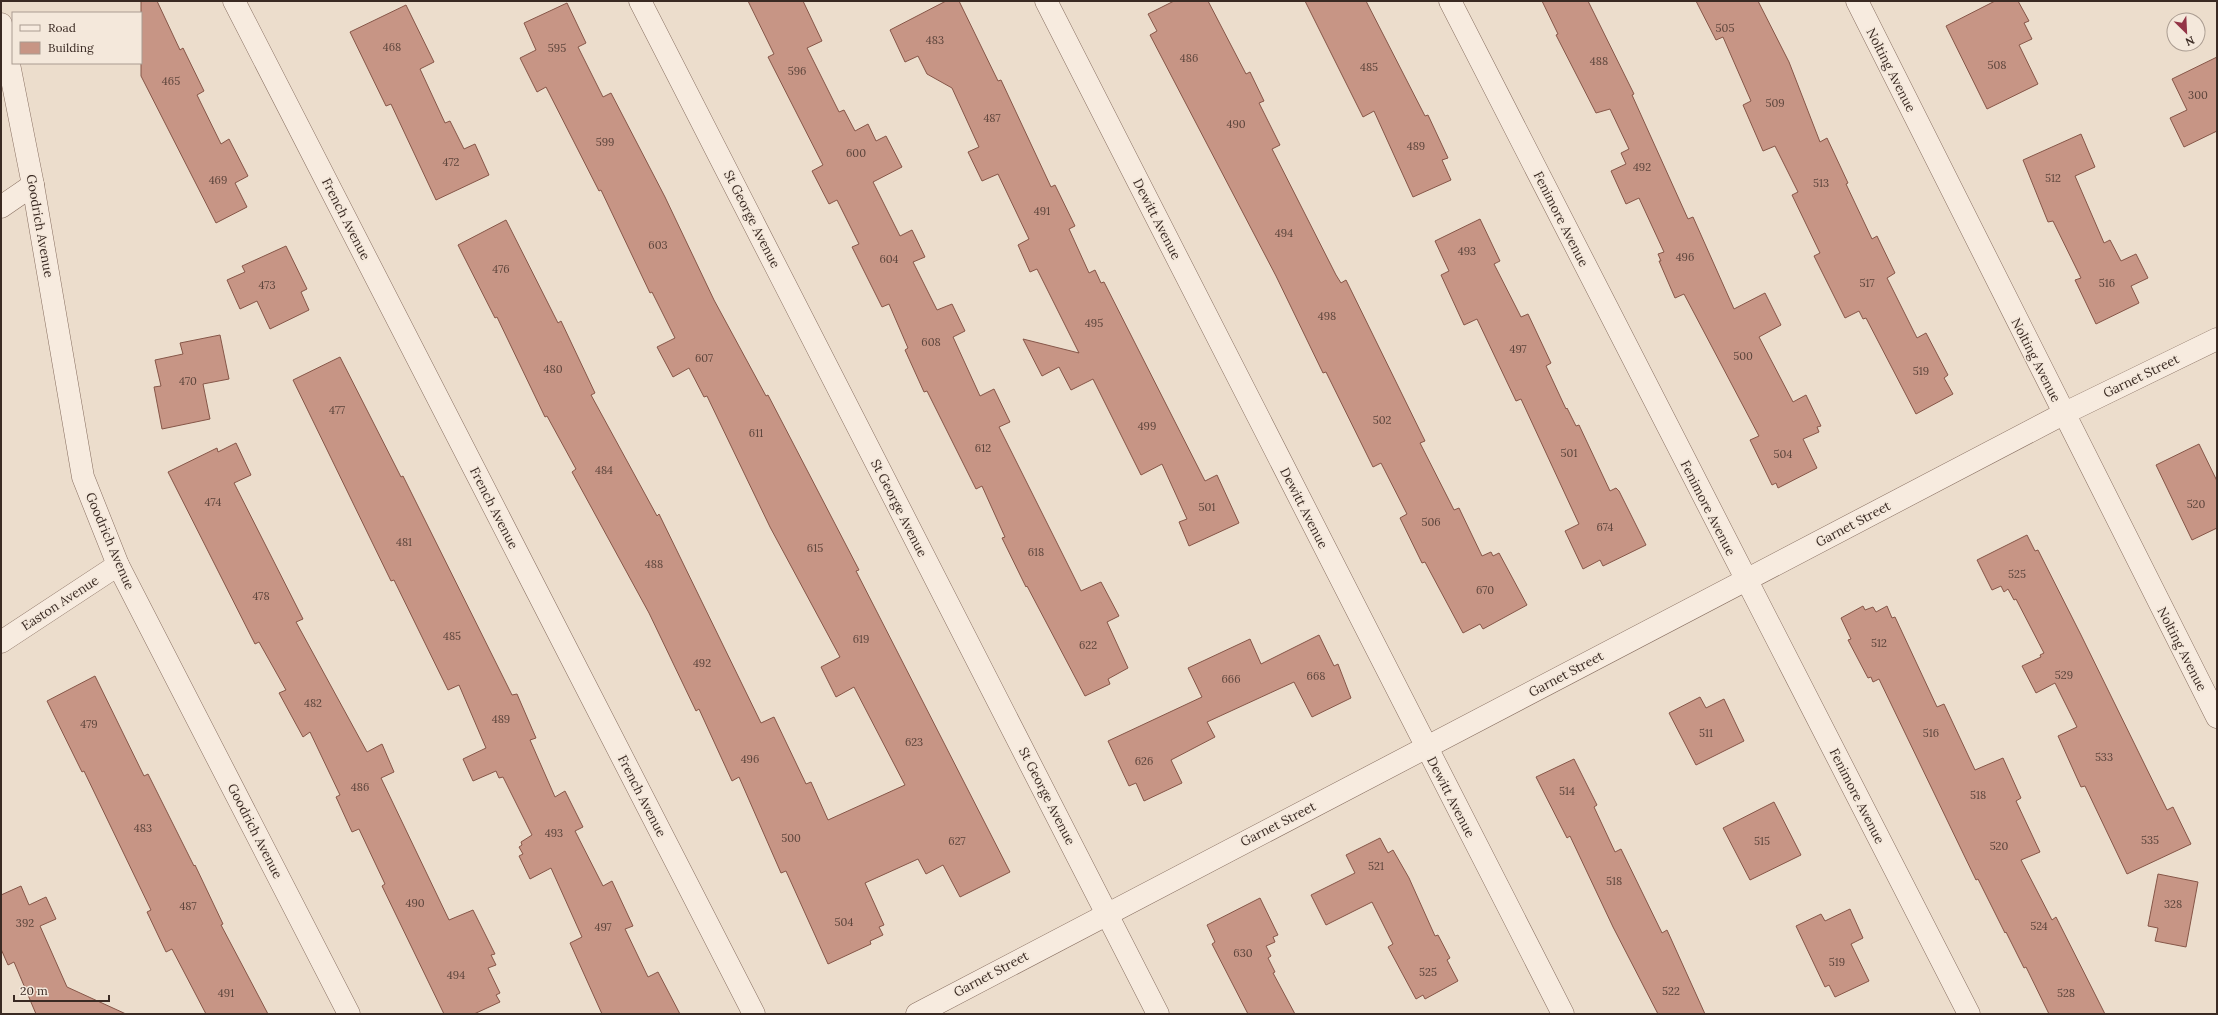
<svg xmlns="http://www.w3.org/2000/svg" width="2218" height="1015" font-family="Lora,serif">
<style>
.building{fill:#c79585;stroke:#865648}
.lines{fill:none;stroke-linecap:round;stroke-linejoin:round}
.minor-casing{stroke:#886f61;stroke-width:23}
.minor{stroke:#f7ebdf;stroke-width:22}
.labels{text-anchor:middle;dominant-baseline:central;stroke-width:3.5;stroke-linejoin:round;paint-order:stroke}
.number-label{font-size:11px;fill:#5d453c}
.street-label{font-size:13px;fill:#3a2a23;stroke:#f4e8db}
</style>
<rect width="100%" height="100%" fill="#ecddcc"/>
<g class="building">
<path d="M 141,1 L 157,1 L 180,50 L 183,48 L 204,91 L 197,95 L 221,144 L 229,139 L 248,176 L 235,183 L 247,207 L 216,223 L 141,76 Z"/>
<path d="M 748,1 L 803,1 L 822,41 L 807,48 L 839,112 L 844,110 L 855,131 L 868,124 L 876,141 L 886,136 L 902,167 L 873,182 L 900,236 L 912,230 L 925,257 L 913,262 L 937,310 L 952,304 L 965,331 L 953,337 L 980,396 L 994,389 L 1010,422 L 999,427 L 1081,591 L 1101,582 L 1119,616 L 1107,622 L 1128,668 L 1108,679 L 1110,684 L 1085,696 L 1027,586 L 1026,587 L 1002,538 L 1005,537 L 982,486 L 976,489 L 927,391 L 924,392 L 905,350 L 908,348 L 889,304 L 882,307 L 852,247 L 859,244 L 837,200 L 829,204 L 812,171 L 823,165 L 768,57 L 774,54 Z"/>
<path d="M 946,1 L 959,1 L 998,81 L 1001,80 L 1051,187 L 1055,185 L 1075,226 L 1069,229 L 1089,273 L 1095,270 L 1101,283 L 1104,282 L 1205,481 L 1217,475 L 1239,523 L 1189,546 L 1179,522 L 1187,519 L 1162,464 L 1141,475 L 1093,379 L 1071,390 L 1059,367 L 1042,376 L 1023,339 L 1079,353 L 1037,269 L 1030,272 L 1018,245 L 1029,239 L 998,174 L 982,181 L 968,152 L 979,147 L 952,88 L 927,74 L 918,56 L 905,62 L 890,30 Z"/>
<path d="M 1174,1 L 1208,1 L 1246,74 L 1250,72 L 1264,101 L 1259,103 L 1280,145 L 1272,149 L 1336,275 L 1341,283 L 1346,280 L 1425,441 L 1420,443 L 1454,510 L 1459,508 L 1482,556 L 1491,552 L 1493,556 L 1499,553 L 1527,605 L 1483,629 L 1480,624 L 1463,633 L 1425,562 L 1422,563 L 1400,518 L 1407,514 L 1381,463 L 1373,467 L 1326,372 L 1323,373 L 1276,276 L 1150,35 L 1157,31 L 1148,14 Z"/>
<path d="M 1305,1 L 1366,1 L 1425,116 L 1428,115 L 1448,158 L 1442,160 L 1451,180 L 1413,197 L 1374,111 L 1363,117 Z"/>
<path d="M 1542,1 L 1588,1 L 1634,94 L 1632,95 L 1688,219 L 1693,217 L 1734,309 L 1765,293 L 1781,325 L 1759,337 L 1793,402 L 1806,395 L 1821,426 L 1817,427 L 1819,432 L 1803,439 L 1817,468 L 1778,488 L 1776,483 L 1772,485 L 1750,440 L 1759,436 L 1684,294 L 1675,298 L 1659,261 L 1661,261 L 1658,254 L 1664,252 L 1639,198 L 1626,204 L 1611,171 L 1626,164 L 1621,153 L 1629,149 L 1610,109 L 1596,113 L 1556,35 L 1558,34 Z"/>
<path d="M 1696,1 L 1758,1 L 1789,62 L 1820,142 L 1827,138 L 1848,183 L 1846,184 L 1872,239 L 1877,236 L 1895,273 L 1887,278 L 1917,338 L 1926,333 L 1948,375 L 1944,378 L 1953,394 L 1916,414 L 1866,318 L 1863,319 L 1859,311 L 1845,318 L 1814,256 L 1820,253 L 1792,195 L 1798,192 L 1775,146 L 1763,151 L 1743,105 L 1751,101 L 1723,37 L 1716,40 Z"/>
<path d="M 1995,1 L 2018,1 L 2029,21 L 2024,23 L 2032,39 L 2019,45 L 2038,84 L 1987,109 L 1946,26 Z"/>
<path d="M 567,3 L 586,43 L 578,47 L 603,97 L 611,93 L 665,197 L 714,300 L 766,396 L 768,395 L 859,570 L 856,571 L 1010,872 L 960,897 L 943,865 L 926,874 L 918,859 L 865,883 L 884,925 L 879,927 L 883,935 L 870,941 L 871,944 L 828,964 L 786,871 L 781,873 L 739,777 L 732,781 L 699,709 L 696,711 L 649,613 L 572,472 L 576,469 L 547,416 L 545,417 L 497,317 L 495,318 L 458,245 L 506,220 L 558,323 L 561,321 L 595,393 L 591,395 L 657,516 L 659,514 L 761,723 L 774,717 L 806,784 L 811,782 L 828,820 L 905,785 L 854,687 L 836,697 L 821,667 L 840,657 L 770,527 L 707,396 L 704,397 L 689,368 L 673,377 L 657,347 L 675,338 L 652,292 L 650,293 L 601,190 L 599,191 L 546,87 L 537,92 L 520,58 L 536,50 L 524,23 Z"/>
<path d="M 406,5 L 434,62 L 420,69 L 445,123 L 450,121 L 464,149 L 475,144 L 489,175 L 436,200 L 391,104 L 386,106 L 350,32 Z"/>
<path d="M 2217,57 L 2217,131 L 2184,147 L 2170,118 L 2187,110 L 2172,79 Z"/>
<path d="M 2081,134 L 2095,167 L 2075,176 L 2104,243 L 2110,240 L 2121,261 L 2136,254 L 2148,278 L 2131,286 L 2139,303 L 2096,324 L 2075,280 L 2081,278 L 2053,221 L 2048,222 L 2023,160 Z"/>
<path d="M 1480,219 L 1500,261 L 1494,264 L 1521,317 L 1528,314 L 1551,363 L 1546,366 L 1566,409 L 1567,408 L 1576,426 L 1579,425 L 1610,491 L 1616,488 L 1619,491 L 1646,545 L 1603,566 L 1600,560 L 1583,569 L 1565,531 L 1579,524 L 1521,399 L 1516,401 L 1477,319 L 1464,325 L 1441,275 L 1449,271 L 1435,241 Z"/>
<path d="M 286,246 L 307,289 L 301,292 L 309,310 L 270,329 L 257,301 L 240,309 L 227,280 L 245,272 L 242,266 Z"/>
<path d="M 220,335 L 229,379 L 203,384 L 210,419 L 162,429 L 154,387 L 161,386 L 155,360 L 183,354 L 180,343 Z"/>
<path d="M 340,357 L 401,477 L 403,476 L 512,695 L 517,694 L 536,738 L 530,740 L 555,797 L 565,791 L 583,827 L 575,831 L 603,886 L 612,881 L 633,926 L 625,929 L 648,977 L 658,972 L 680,1014 L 602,1014 L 570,943 L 582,937 L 551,868 L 530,879 L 519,856 L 523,854 L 519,847 L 522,845 L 521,842 L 532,835 L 503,777 L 499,778 L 496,771 L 473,781 L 463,759 L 486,748 L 459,685 L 448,690 L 394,580 L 391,581 L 293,380 Z"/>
<path d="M 236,443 L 251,475 L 234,483 L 303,619 L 296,622 L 367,752 L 382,744 L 394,772 L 381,778 L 449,920 L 473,910 L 495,954 L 491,955 L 496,965 L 488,968 L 500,993 L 496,995 L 500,1002 L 474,1014 L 444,1014 L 382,886 L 385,884 L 359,829 L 352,832 L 336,797 L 340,795 L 310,732 L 303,737 L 279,693 L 286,690 L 259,642 L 255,644 L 168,472 L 217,448 L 218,452 Z"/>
<path d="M 2199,444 L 2217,481 L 2217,528 L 2192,540 L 2156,465 Z"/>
<path d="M 2027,535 L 2035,551 L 2038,550 L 2081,635 L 2167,810 L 2173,807 L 2191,844 L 2127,874 L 2085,786 L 2081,787 L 2058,736 L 2077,727 L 2055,683 L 2036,693 L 2022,666 L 2041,657 L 2040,655 L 2044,653 L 2016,599 L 2014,600 L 2008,589 L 2004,592 L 2001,586 L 1992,590 L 1977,560 Z"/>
<path d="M 1863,606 L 1865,610 L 1873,607 L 1876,612 L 1887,606 L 1892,618 L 1895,617 L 1937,707 L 1944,704 L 1975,770 L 2003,758 L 2021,798 L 2016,801 L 2040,852 L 2021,860 L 2052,920 L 2056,917 L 2105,1014 L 2049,1014 L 2026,967 L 2024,968 L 2006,932 L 2005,933 L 1978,879 L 1976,880 L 1879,679 L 1873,682 L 1871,677 L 1868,678 L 1848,640 L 1851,639 L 1841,618 Z"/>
<path d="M 1319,635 L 1334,666 L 1338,664 L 1351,698 L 1312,717 L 1294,682 L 1207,722 L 1215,737 L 1171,760 L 1182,783 L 1144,801 L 1136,783 L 1129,786 L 1108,741 L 1202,697 L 1188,668 L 1250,639 L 1261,664 Z"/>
<path d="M 95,676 L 144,776 L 148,774 L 194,866 L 195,865 L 223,924 L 221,925 L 268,1014 L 206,1014 L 172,949 L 166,952 L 147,912 L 151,910 L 84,771 L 82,772 L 47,701 Z"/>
<path d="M 1700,697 L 1706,708 L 1724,699 L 1744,741 L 1696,765 L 1669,713 Z"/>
<path d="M 1574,759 L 1597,805 L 1594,807 L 1615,852 L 1621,849 L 1662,933 L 1667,930 L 1705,1014 L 1658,1014 L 1613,927 L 1570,836 L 1567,838 L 1536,777 Z"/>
<path d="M 1774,802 L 1801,855 L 1750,880 L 1723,828 Z"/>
<path d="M 1380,838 L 1388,853 L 1393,850 L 1409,878 L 1435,936 L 1438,935 L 1450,958 L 1447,960 L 1458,981 L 1425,999 L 1423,995 L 1416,999 L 1388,947 L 1393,944 L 1372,902 L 1326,925 L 1311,895 L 1355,873 L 1346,855 Z"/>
<path d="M 2158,874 L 2198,882 L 2186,947 L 2155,941 L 2158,928 L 2148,926 Z"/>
<path d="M 21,886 L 29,905 L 46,897 L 56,919 L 40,926 L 67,987 L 126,1014 L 36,1014 L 14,962 L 8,965 L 1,949 L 1,895 Z"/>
<path d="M 1260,898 L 1278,935 L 1273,937 L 1275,942 L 1266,946 L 1271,956 L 1268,958 L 1275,972 L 1273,973 L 1295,1014 L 1248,1014 L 1212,944 L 1215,942 L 1207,925 Z"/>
<path d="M 1850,909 L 1863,938 L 1851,944 L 1869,981 L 1835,997 L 1829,985 L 1825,987 L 1796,926 L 1821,914 L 1825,921 Z"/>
</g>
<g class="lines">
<defs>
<g id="minor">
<path d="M 234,1 L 754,1014"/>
<path d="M 640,1 L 1158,1014"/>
<path d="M 1046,1 L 1563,1014"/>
<path d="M 1450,1 L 1969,1014"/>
<path d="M 1857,1 L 2217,717"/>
<path d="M 1,24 L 33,185 L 83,477 L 118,565 L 349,1014"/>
<path d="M 1,207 L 33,185"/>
<path d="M 1,642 L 118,565"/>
<path d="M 917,1014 L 2063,414 L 2217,339"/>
</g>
</defs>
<use href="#minor" class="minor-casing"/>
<use href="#minor" class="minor"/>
</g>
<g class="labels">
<g class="number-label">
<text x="1725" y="28">505</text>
<text x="935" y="40">483</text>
<text x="392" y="47">468</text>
<text x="557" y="48">595</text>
<text x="1189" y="58">486</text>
<text x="1599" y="61">488</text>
<text x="1997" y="65">508</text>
<text x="1369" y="67">485</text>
<text x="797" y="71">596</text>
<text x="171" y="81">465</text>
<text x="2198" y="95">300</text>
<text x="1775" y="103">509</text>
<text x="992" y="118">487</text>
<text x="1236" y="124">490</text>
<text x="605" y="142">599</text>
<text x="1416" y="146">489</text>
<text x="856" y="153">600</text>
<text x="451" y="162">472</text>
<text x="1642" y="167">492</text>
<text x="2053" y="178">512</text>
<text x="218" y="180">469</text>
<text x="1821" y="183">513</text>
<text x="1042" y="211">491</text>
<text x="1284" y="233">494</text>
<text x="658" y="245">603</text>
<text x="1467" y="251">493</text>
<text x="1685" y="257">496</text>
<text x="889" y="259">604</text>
<text x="501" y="269">476</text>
<text x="1867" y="283">517</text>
<text x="2107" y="283">516</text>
<text x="267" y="285">473</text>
<text x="1327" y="316">498</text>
<text x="1094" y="323">495</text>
<text x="931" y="342">608</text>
<text x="1518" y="349">497</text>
<text x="1743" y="356">500</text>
<text x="704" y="358">607</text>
<text x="553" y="369">480</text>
<text x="1921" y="371">519</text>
<text x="188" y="381">470</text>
<text x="337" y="410">477</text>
<text x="1382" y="420">502</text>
<text x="1147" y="426">499</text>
<text x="756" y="433">611</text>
<text x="983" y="448">612</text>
<text x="1569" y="453">501</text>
<text x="1783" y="454">504</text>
<text x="604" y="470">484</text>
<text x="213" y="502">474</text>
<text x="2196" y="504">520</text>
<text x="1207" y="507">501</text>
<text x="1431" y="522">506</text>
<text x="1605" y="527">674</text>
<text x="404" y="542">481</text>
<text x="815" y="548">615</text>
<text x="1036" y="552">618</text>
<text x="654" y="564">488</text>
<text x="2017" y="574">525</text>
<text x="1485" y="590">670</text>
<text x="261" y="596">478</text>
<text x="452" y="636">485</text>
<text x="861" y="639">619</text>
<text x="1879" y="643">512</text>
<text x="1088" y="645">622</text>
<text x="702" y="663">492</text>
<text x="2064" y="675">529</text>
<text x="1316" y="676">668</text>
<text x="1231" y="679">666</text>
<text x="313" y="703">482</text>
<text x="501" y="719">489</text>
<text x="89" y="724">479</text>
<text x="1706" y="733">511</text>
<text x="1931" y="733">516</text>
<text x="914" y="742">623</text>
<text x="2104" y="757">533</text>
<text x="750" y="759">496</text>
<text x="1144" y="761">626</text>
<text x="360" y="787">486</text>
<text x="1567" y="791">514</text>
<text x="1978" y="795">518</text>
<text x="143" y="828">483</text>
<text x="554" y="833">493</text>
<text x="791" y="838">500</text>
<text x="2150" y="840">535</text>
<text x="957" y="841">627</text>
<text x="1762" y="841">515</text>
<text x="1999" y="846">520</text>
<text x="1376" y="866">521</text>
<text x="1614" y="881">518</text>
<text x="415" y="903">490</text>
<text x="2173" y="904">328</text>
<text x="188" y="906">487</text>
<text x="844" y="922">504</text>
<text x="25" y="923">392</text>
<text x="2039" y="926">524</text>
<text x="603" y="927">497</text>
<text x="1243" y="953">630</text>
<text x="1837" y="962">519</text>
<text x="1428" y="972">525</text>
<text x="456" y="975">494</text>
<text x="1671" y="991">522</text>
<text x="226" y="993">491</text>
<text x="2066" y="993">528</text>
</g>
<g class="street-label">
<text transform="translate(1891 70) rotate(63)">Nolting Avenue</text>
<text transform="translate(346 219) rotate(63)">French Avenue</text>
<text transform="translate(752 219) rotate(63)">St George Avenue</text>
<text transform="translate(1157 219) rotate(63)">Dewitt Avenue</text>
<text transform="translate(1561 219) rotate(63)">Fenimore Avenue</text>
<text transform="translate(40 226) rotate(80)">Goodrich Avenue</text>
<text transform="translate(2036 360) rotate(63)">Nolting Avenue</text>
<text transform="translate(2141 376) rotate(-26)">Garnet Street</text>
<text transform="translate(494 508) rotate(63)">French Avenue</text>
<text transform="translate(899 508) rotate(63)">St George Avenue</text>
<text transform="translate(1304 508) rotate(63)">Dewitt Avenue</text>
<text transform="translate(1708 508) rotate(63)">Fenimore Avenue</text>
<text transform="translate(1853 524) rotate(-28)">Garnet Street</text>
<text transform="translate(110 541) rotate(67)">Goodrich Avenue</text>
<text transform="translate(60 603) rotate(-33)">Easton Avenue</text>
<text transform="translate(2182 649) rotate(63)">Nolting Avenue</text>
<text transform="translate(1566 674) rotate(-28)">Garnet Street</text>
<text transform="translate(642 796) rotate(63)">French Avenue</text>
<text transform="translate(1047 796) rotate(63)">St George Avenue</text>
<text transform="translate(1857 796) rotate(63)">Fenimore Avenue</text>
<text transform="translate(1451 797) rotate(63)">Dewitt Avenue</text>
<text transform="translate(1278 824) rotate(-27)">Garnet Street</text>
<text transform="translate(255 831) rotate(63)">Goodrich Avenue</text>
<text transform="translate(991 974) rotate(-28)">Garnet Street</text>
</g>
</g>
<rect width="2218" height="1015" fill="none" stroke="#3a2a23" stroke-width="4"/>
<rect x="12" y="12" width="130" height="52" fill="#f4e8db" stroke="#aa9c91"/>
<rect x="20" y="25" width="20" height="6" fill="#f7ebdf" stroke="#aa9c91"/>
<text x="48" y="32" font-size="12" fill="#3a2a23">Road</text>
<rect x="20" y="42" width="20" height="12" fill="#c79585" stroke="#aa9c91"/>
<text x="48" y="52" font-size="12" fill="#3a2a23">Building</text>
<g transform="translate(2186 32) rotate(156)"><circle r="19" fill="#f4e8db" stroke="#aa9c91"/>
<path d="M0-3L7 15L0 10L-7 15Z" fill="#933547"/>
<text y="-6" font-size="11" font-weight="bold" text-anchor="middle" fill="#3a2a23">N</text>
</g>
<path d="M14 995v6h95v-6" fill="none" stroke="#3a2a23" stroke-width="2"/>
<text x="20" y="995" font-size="12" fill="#3a2a23" stroke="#f4e8db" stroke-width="3" paint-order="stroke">20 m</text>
</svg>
